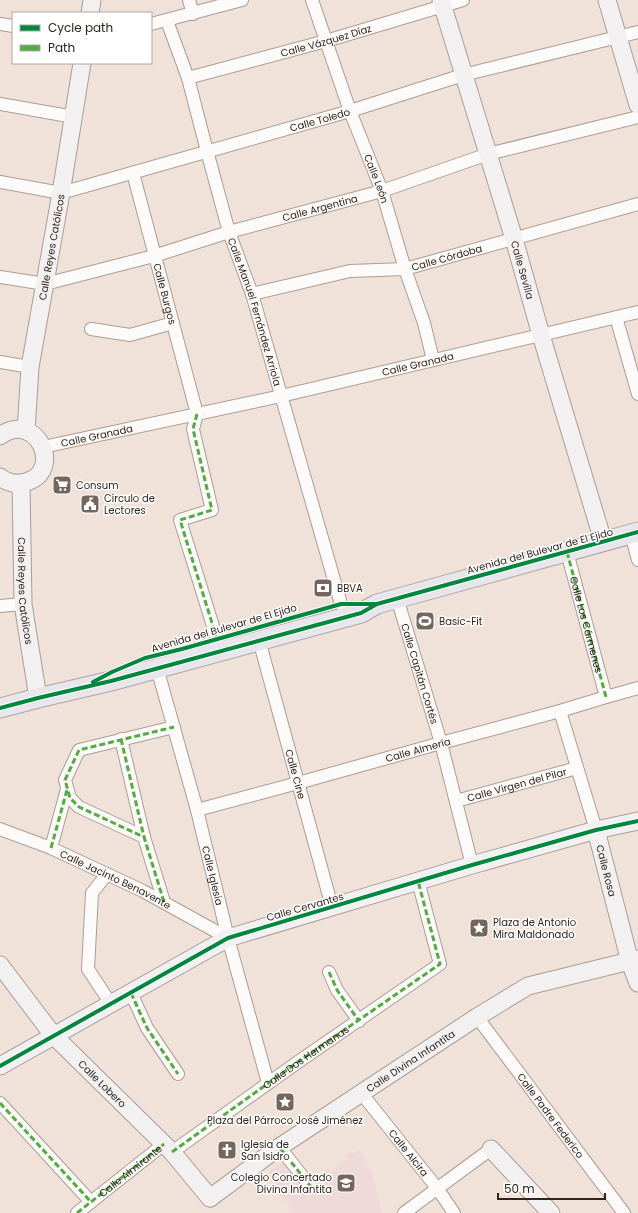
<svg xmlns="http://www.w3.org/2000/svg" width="638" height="1213" font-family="Poppins,sans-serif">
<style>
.education{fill:#efdad9}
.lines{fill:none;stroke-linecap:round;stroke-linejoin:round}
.street-casing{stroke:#a89e97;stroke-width:14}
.secondary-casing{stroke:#a89e97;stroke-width:19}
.primary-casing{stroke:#aba4a8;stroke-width:21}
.street{stroke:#fdfbf9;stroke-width:12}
.secondary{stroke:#f3f0f2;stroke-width:17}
.primary{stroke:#e8e6ea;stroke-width:19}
.quiet{stroke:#54aa43;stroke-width:3;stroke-dasharray:6 3;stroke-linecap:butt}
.cycleway-casing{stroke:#fff;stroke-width:6}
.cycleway{stroke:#00873e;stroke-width:4}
.labels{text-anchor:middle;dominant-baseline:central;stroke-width:3;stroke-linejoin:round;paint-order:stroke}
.street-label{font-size:10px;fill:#2e241d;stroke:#fff}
.poi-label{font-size:10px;fill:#2e241d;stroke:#fff;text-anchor:start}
</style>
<rect width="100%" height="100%" fill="#f0e2d8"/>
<path class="education" d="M 359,1150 L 373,1176 L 382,1213 L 288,1213 L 291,1209 L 265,1175 L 282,1162 L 308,1197 L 322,1187 L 315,1178 L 328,1168 L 331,1172 L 336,1168 L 335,1167 L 347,1159 L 345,1156 L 351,1151 L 353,1154 Z"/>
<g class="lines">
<defs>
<g id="street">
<path d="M 189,0 L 193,14"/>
<path id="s1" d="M 312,0 L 350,111 L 382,191 L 405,269 L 424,323 L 433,360"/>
<path id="s2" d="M 167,21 L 188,78 L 207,151 L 229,232 L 252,294 L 341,604"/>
<path d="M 0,24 L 13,26"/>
<path d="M 151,24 L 242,0"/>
<path id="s3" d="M 188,78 L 326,41 L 463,0"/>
<path d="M 0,104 L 74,117"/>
<path id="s4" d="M 133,173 L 197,414"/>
<path id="s5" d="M 0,182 L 61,193 L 350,111 L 463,75 L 638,32"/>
<path id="s6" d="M 0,277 L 45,284 L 154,256 L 229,232 L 382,191 L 488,154 L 638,117"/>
<path id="s7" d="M 252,294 L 350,271 L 405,269 L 638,204"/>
<path d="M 616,317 L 638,394"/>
<path d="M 91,329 L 130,335 L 173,323"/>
<path d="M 0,362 L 30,367"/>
<path d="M 197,414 L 193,429 L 212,510 L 180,520 L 217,639"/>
<path id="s8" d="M 43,447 L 281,396 L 638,312"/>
<path d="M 631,534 L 638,560"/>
<path id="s9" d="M 567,552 L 606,697"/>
<path id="s10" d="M 397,598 L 441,743 L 472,865"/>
<path d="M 0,606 L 23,604"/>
<path id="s11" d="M 259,640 L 332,907"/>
<path id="s12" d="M 157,668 L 197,810 L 228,938 L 268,1083"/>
<path d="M 560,711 L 596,830"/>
<path d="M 121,739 L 144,837"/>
<path id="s13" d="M 456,801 L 577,768"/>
<path id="s14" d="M 197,810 L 298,783 L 441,743 L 560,711 L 606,697 L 638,688"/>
<path id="s15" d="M 0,829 L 51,848 L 143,891 L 228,938"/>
<path d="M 51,848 L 67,789"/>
<path d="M 107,874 L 92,893 L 88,969 L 111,1004"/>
<path d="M 164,902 L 144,837 L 79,807 L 70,798 L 65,780 L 79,750 L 174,727"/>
<path d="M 329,972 L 337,990 L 359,1021"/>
<path d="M 131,993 L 147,1028 L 178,1074"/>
<path id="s16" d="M 477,1017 L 624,1213"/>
<path id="s17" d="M 362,1094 L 437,1188 L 454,1213"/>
<path d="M 0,1103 L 91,1202"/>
<path d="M 280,1148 L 311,1187"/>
<path d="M 172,1152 L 298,1062 L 440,964 L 418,881"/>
<path d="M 77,1213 L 164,1144"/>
<path d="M 404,1213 L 491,1149"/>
</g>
<g id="secondary">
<path id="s18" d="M 441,0 L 514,239 L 541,335 L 603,541"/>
<path d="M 607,0 L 638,105"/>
<path d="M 90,13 L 92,0"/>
<path id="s19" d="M 26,431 L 30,367 L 61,193 L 82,63"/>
<path d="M 0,436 C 36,409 65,471 26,482 C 16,485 8,483 0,477"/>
<path id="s20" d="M 21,483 L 23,604 L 38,698"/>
<path id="s21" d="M 596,830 L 630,962 L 638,983"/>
<path id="s22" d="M 0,965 L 53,1035 L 172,1152 L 210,1198"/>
<path d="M 0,1066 L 228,938 L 472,865 L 596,830 L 638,821"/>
<path d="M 491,1149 L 551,1213"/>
<path id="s23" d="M 210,1198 L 275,1150 L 477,1017 L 528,986 L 638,959"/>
</g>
<path id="primary" d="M 0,708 L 38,698 L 111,681 L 361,613 L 377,604 L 638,532"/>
</defs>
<use href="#street" class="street-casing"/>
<use href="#secondary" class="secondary-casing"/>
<use href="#primary" class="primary-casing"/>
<use href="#street" class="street"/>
<use href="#secondary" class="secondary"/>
<use href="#primary" class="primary"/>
<g class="quiet">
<path d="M 197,414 L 193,429 L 212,510 L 180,520 L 217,639"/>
<path d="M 567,552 L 606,697"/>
<path d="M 121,739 L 144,837"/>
<path d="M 51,848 L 67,790"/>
<path d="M 164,902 L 144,837 L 79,807 L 70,798 L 65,780 L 79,750 L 174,727"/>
<path d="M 329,972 L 337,990 L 359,1021"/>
<path d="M 131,993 L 147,1028 L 178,1074"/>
<path d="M 0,1103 L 91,1202"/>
<path d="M 280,1148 L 311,1187"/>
<path id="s24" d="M 172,1152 L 298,1062 L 440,964 L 418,881"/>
<path id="s25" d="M 77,1213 L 164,1144"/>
</g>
<defs>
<g id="cycleway">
<path d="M 93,682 L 112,672 L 145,658 L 182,649 L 341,604 L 375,604"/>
<path d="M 0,708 L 38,698 L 111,681 L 361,613 L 377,604 L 638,532"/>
<path d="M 0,1066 L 228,938 L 472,865 L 596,830 L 638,821"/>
</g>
</defs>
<use href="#cycleway" class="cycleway-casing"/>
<use href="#cycleway" class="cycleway"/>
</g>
<defs>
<symbol id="supermarket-square" viewBox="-11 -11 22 22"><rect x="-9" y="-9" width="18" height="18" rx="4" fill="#72665e" stroke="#fff"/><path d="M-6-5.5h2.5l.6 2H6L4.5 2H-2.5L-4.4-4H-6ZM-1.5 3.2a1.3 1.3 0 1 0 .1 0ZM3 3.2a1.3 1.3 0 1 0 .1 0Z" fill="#fff"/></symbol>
<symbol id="civic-square" viewBox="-11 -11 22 22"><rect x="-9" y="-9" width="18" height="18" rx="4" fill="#72665e" stroke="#fff"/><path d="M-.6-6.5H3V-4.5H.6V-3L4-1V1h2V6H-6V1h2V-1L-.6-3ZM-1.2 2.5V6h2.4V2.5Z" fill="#fff"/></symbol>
<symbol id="bank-square" viewBox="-11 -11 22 22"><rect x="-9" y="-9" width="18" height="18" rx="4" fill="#72665e" stroke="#fff"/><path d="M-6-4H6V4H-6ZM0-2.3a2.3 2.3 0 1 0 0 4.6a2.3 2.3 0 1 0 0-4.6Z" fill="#fff"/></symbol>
<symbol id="stadium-square" viewBox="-11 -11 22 22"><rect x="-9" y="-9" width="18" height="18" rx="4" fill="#72665e" stroke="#fff"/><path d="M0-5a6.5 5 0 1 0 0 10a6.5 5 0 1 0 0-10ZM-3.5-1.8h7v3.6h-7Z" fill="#fff"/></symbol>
<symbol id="sight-square" viewBox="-11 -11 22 22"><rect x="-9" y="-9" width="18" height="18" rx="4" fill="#72665e" stroke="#fff"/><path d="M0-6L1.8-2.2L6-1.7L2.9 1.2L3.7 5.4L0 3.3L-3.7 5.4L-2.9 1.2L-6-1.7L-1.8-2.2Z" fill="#fff"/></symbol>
<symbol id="church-square" viewBox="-11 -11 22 22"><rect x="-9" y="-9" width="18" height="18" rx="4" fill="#72665e" stroke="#fff"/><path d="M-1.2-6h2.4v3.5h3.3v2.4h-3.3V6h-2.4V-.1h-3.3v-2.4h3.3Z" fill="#fff"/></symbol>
<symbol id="school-square" viewBox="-11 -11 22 22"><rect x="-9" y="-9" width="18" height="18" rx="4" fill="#72665e" stroke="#fff"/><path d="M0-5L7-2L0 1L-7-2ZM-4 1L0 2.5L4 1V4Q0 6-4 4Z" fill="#fff"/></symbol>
</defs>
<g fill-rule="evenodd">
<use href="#supermarket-square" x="51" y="474" width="22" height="22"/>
<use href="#civic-square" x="79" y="493" width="22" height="22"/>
<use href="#bank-square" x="312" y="577" width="22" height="22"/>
<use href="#stadium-square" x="414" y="610" width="22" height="22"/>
<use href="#sight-square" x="468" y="917" width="22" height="22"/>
<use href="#sight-square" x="274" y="1091" width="22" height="22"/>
<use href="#church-square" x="216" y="1139" width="22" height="22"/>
<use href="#school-square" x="335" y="1172" width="22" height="22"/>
</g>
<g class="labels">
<g class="street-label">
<text stroke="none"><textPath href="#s3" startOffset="143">Calle Vázquez Díaz</textPath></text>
<text stroke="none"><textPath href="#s5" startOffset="331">Calle Toledo</textPath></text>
<text stroke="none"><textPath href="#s1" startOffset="190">Calle León</textPath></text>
<text stroke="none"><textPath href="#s6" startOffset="331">Calle Argentina</textPath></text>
<text stroke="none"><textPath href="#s19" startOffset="186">Calle Reyes Católicos</textPath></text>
<text stroke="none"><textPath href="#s7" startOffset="199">Calle Córdoba</textPath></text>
<text stroke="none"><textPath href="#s18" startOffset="282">Calle Sevilla</textPath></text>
<text stroke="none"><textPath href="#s4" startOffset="125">Calle Burgos</textPath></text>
<text stroke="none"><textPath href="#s2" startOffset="304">Calle Manuel Fernández Arriola</textPath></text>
<text stroke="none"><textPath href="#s8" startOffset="384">Calle Granada</textPath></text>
<text stroke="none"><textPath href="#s8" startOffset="55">Calle Granada</textPath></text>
<text transform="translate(540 551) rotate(-15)">Avenida del Bulevar de El Ejido</text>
<text stroke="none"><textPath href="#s20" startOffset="108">Calle Reyes Católicos</textPath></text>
<text stroke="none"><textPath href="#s9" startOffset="75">Calle Los Cármenes</textPath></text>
<text transform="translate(224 628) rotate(-16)">Avenida del Bulevar de El Ejido</text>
<text stroke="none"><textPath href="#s10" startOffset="79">Calle Capitán Cortés</textPath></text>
<text stroke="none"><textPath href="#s14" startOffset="229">Calle Almería</textPath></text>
<text stroke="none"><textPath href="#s11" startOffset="139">Calle Cine</textPath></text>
<text stroke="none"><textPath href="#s13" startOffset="63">Calle Virgen del Pilar</textPath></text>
<text stroke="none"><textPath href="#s21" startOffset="42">Calle Rosa</textPath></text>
<text stroke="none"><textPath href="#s12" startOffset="215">Calle Iglesia</textPath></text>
<text stroke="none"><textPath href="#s15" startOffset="126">Calle Jacinto Benavente</textPath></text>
<text transform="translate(305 907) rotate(-16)">Calle Cervantes</text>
<text stroke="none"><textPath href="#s24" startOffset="164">Calle Dos Hermanas</textPath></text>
<text stroke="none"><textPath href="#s23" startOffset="243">Calle Divina Infantita</textPath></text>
<text stroke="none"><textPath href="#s22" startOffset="157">Calle Lobero</textPath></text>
<text stroke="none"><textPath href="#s16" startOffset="123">Calle Padre Federico</textPath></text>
<text stroke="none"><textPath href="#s17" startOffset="75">Calle Alcira</textPath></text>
<text stroke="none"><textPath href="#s25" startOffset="68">Calle Almirante</textPath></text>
</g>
<g class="poi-label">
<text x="76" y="485">Consum</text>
<text x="104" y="498">Círculo de<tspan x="104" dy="12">Lectores</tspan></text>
<text x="337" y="588">BBVA</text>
<text x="439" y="621">Basic-Fit</text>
<text x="493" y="922">Plaza de Antonio<tspan x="493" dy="12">Mira Maldonado</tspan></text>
<text x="285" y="1120" text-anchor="middle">Plaza del Párroco José Jiménez</text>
<text x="241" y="1144">Iglesia de<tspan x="241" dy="12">San Isidro</tspan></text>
<text x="332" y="1177" text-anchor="end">Colegio Concertado<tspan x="332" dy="12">Divina Infantita</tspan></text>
</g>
</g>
<rect x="12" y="12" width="140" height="52" fill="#ffffff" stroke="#aba7a5"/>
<rect x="20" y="25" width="20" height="6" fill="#00873e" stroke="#aba7a5"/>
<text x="48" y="32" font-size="12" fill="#2e241d">Cycle path</text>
<rect x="20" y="45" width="20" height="6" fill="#54aa43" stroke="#aba7a5"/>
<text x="48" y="52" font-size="12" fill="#2e241d">Path</text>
<path d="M498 1193v6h107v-6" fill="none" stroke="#2e241d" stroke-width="2"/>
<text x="504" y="1193" font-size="12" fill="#2e241d" stroke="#ffffff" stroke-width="3" paint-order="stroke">50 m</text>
</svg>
